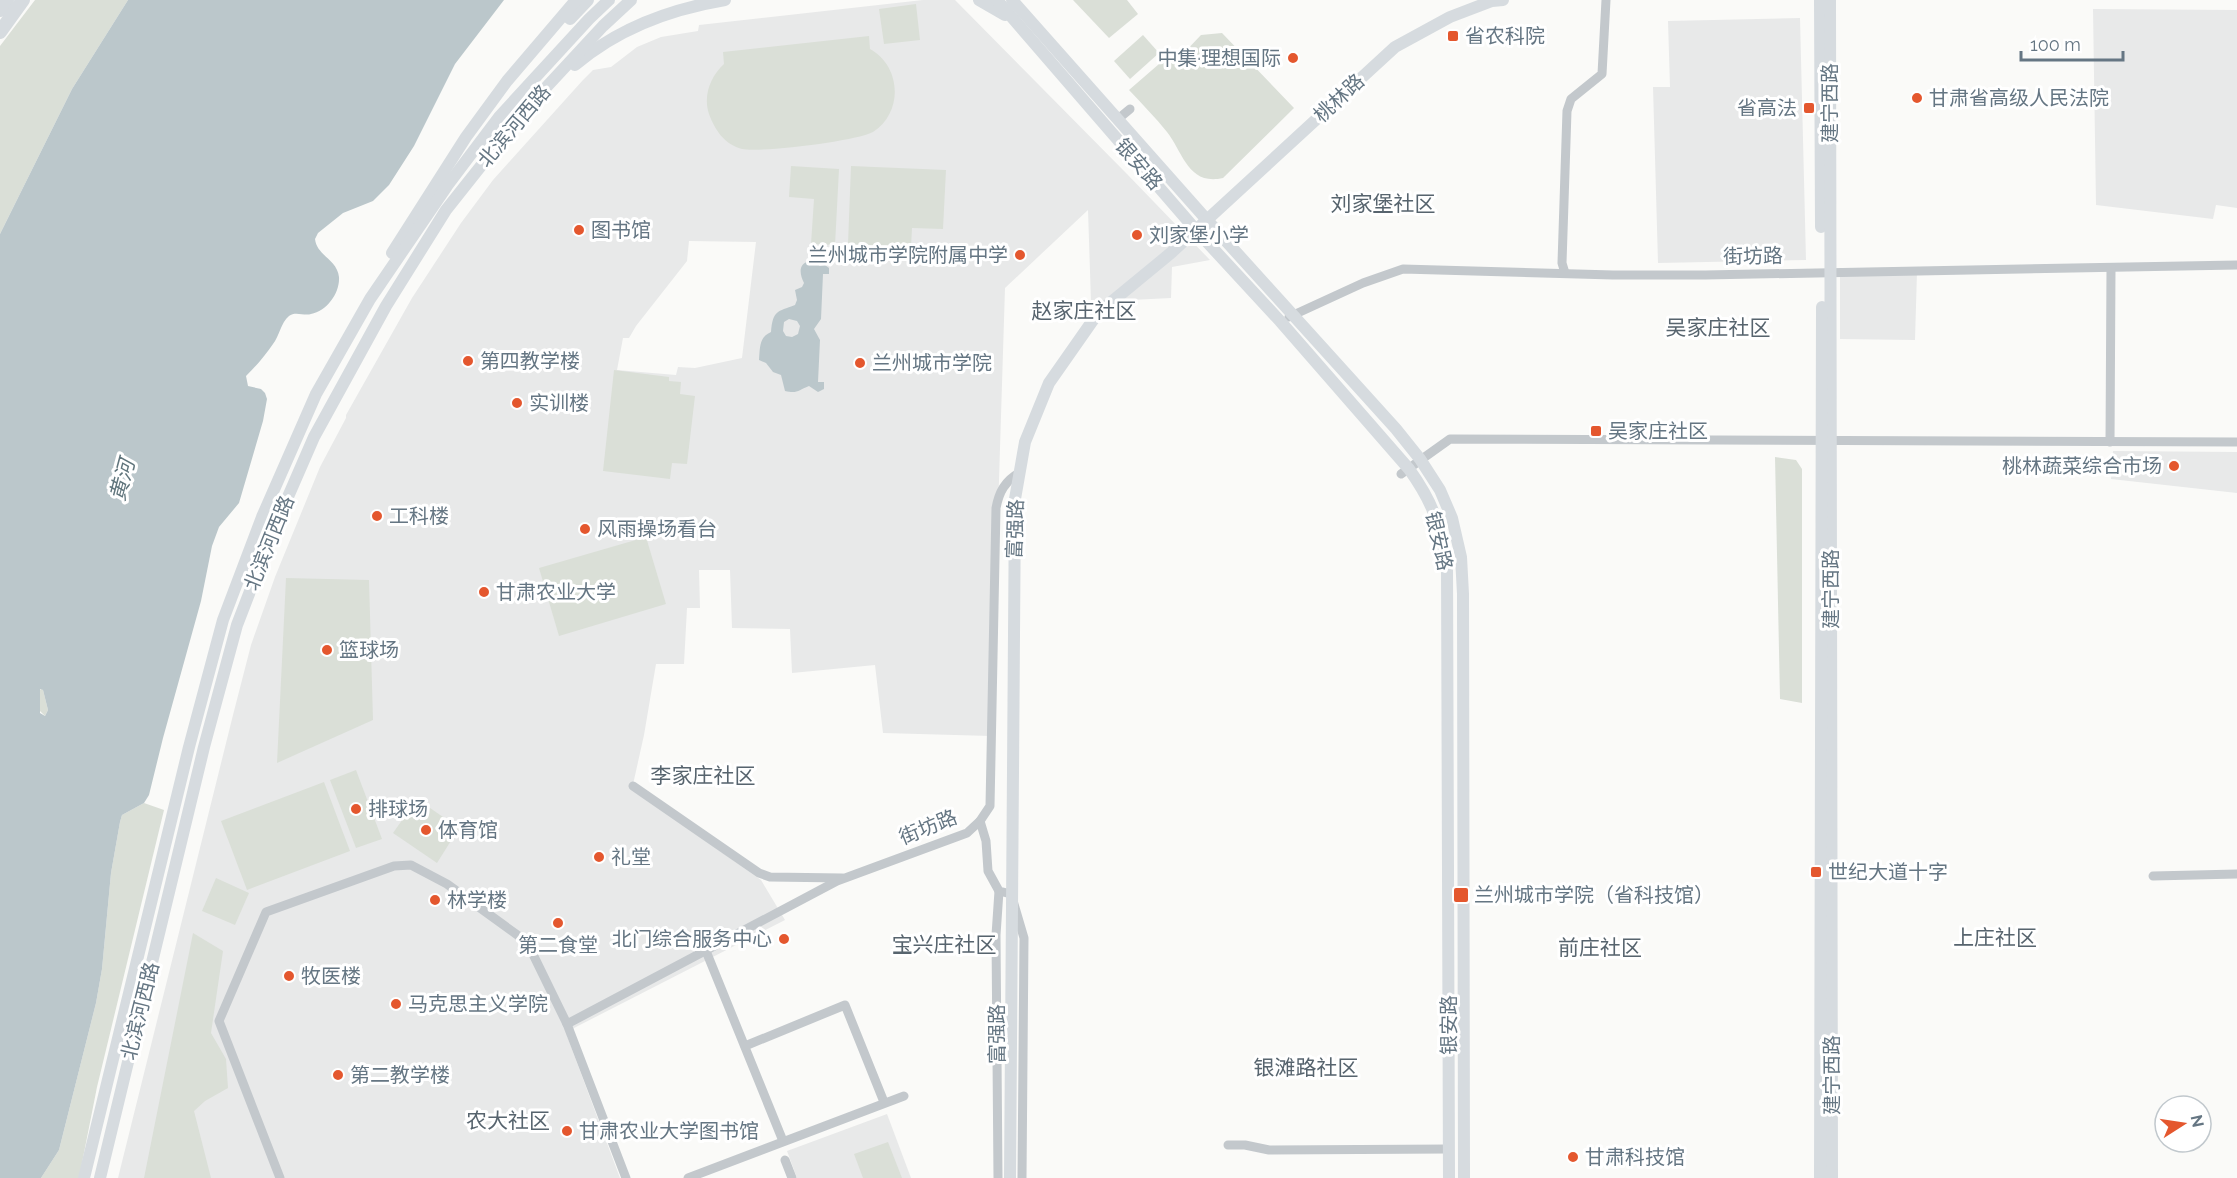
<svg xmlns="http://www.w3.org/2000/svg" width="2237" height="1178" font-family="Raleway,'Noto Sans SC',sans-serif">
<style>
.built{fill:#e8e9e9;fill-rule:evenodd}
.green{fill:#dadfd7}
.water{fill:#bbc7cb;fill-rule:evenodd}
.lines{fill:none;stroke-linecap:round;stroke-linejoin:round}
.minor{stroke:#c3c8cc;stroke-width:9}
.major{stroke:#d6dbdf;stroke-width:12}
.highway{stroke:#d6dbdf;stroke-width:14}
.poi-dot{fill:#e4572e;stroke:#fff;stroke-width:2}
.labels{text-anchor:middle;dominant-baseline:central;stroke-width:6;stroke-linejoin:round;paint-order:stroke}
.poi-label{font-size:20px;fill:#657683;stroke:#fff;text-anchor:start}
.street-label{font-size:20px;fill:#657683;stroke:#fff}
.neighbourhood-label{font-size:21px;fill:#57646e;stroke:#fff}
.water-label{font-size:21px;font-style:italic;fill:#60757c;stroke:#fff}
</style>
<rect width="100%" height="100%" fill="#fafaf8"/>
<g class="built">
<path d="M 923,0 L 955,0 L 1127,174 L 1210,260 L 1172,267 L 1171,298 L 1091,302 L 1088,210 L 1005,288 L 991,736 L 883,733 L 875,665 L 792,673 L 790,629 L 732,628 L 730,570 L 699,570 L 700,608 L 687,608 L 684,664 L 656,664 L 644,735 L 632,789 L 761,880 L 785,920 L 574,1028 L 567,1036 L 620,1178 L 118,1178 L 233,715 L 251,645 L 275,577 L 320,467 L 346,418 L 346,415 L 412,298 L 461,223 L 493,180 L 583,80 L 593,70 L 611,67 L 637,47 L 661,37 L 698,31 L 699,25 ZM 689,241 L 756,242 L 742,358 L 695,368 L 678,367 L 676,375 L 617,370 L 623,338 L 629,338 L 636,326 L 687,261 Z"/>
<path d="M 2093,9 L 2237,10 L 2237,208 L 2216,205 L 2213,219 L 2096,205 Z"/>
<path d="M 1800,18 L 1806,260 L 1658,263 L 1653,87 L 1670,87 L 1668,21 Z"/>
<path d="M 1840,272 L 1917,272 L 1915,340 L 1840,339 Z"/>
<path d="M 2113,451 L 2237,452 L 2237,493 L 2111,479 Z"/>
<path d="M 887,1114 L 911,1178 L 797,1178 L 787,1151 Z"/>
</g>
<g class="green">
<path d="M 35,0 L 128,0 L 72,89 L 0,234 L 0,46 Z"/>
<path d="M 1073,0 L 1127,0 L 1138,14 L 1109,38 Z"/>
<path d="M 916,4 L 920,40 L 884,44 L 879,9 Z"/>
<path d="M 1222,33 L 1294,108 L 1223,178 C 1188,186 1183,152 1167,132 C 1155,117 1142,104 1129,90 L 1174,51 L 1180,57 L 1201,35 Z"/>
<path d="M 1143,35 L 1159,53 L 1130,79 L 1114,61 Z"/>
<path d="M 869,36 L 870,49 C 901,66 904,112 873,132 C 857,141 760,153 742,149 C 724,144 715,130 709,114 C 703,96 710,77 724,64 L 723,52 Z"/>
<path d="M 791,166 L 839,169 L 835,245 L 811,244 L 814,199 L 789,197 Z"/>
<path d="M 851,166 L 946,170 L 943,229 L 912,228 L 911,247 L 848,244 Z"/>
<path d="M 614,370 L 669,377 L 669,381 L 681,382 L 680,394 L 695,396 L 687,464 L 672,463 L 670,479 L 603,471 Z"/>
<path d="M 1775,457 L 1796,460 L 1802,469 L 1802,703 L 1780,699 Z"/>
<path d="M 646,537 L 666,604 L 559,636 L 539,568 Z"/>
<path d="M 286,578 L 369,580 L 373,720 L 277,763 Z"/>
<path d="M 41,689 L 43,690 L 48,710 L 45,716 L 40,711 L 39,691 Z"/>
<path d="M 356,770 L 382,839 L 356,848 L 330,780 Z"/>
<path d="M 324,782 L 350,851 L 247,890 L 221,821 Z"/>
<path d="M 417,799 L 459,828 L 437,863 L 393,833 Z"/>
<path d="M 144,803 L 164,810 L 97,1087 L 79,1178 L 41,1178 L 59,1150 L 96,1003 L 102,969 L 111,873 L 120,822 L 122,815 Z"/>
<path d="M 216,878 L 249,893 L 235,925 L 202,911 Z"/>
<path d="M 193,933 L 223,951 L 211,1033 L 226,1059 L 228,1088 L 205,1101 L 194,1111 L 211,1178 L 144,1178 Z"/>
<path d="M 888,1142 L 902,1178 L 863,1178 L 854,1154 Z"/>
</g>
<g class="water">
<path d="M 128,0 L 504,0 L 455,64 L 414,146 L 389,185 L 373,201 L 343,213 L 318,233 L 315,239 C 317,256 337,259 339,277 C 340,293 327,311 311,314 C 304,316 295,311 289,316 C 281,322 279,337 273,344 C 265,356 256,366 246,376 L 248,386 L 261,389 L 265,393 L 267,399 L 263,421 L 239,503 L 219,527 L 212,546 L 201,601 L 163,738 L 149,795 L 144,803 L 122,815 L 120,822 L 111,873 L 102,969 L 96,1003 L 59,1150 L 41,1178 L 0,1178 L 0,234 L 72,89 ZM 40,689 L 43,690 L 48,710 L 45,716 L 40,713 Z"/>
<path d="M 812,261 L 820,266 L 825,265 L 829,268 L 829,274 L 823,274 L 821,319 L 814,329 L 820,340 L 818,382 L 824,382 L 824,389 L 818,392 L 809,386 C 798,390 798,394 785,391 L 781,375 L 773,372 L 766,363 L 759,360 C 760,348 759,337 771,332 C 773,310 777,312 795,305 L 797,300 L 795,290 L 802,287 L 804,283 C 799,273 798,262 812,261 ZM 789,319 L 797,321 L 800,326 L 798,334 L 792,337 L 786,336 L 783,331 L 784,322 Z"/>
</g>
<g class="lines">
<g class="minor">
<path d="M 1118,119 L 1130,109"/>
<path d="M 1565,273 L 1562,263 L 1567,111 L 1571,99 L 1602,74 L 1606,0"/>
<path d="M 1289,317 L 1363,283 L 1403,269 L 1613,275 L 1705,275 L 2237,265"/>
<path d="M 2110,442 L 2111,268"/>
<path d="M 1401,474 L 1450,439 L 2237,442"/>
<path d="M 633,786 L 759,873 L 770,877 L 842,878"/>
<path d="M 980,821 L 986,841 L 988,871 L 999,891 L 1011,894 L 1024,938 L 1022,1178"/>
<path d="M 2153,876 L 2237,874"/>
<path d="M 706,951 L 783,1141"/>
<path d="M 567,1024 L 837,881 L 967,833 L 980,821 L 990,806 L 996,508 C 999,492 1005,481 1019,473"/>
<path d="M 745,1046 L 845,1005 L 884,1102"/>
<path d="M 1228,1145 L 1245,1145 L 1269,1150 L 1449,1149"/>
<path d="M 785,1160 L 792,1178"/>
<path d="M 280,1178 L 219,1021 L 266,912 L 394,866 L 411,865 L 447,884 L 527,942 L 567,1024 L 626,1178"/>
<path d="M 688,1178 L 904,1096"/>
<path d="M 998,1178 L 996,935 L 999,891"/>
</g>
<g class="major">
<path d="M 979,0 L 1005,15"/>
<path d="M 997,0 L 1195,229 L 1280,321 L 1409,469 C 1434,504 1439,523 1447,565 L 1449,1178"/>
<path d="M 1012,0 L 1207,220 L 1396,429 L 1420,459 L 1440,490 L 1452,518 L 1461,557 L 1463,594 L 1464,1178"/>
<path d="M 1820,0 L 1821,227"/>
<path d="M 1830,0 L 1832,1178"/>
<path d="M 570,19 L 588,0"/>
<path d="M 575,65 C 617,29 671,9 725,0"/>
<path d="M 392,253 L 466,137 L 507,81 L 576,0"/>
<path d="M 84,1178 L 189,747 L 223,620 L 262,517 L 316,394 L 370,299 L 447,186 L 499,117 L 589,19 L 609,0"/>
<path d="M 100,1178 L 204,747 L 237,625 L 274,529 L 314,437 L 386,306 L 446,210 L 527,108 L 603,26 L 631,0"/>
<path d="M 1010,1178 L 1015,499 L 1025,442 L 1049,383 L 1098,313 L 1172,252 L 1395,47 L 1450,17 L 1492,1 L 1503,0"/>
<path d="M 1820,1178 L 1822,307"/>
</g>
<g class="highway">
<path d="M 0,10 L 7,0"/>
<path d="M 0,32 L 23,0"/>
</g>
</g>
<g class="poi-dot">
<rect x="1447" y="30" width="12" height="12" rx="3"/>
<circle cx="1293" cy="58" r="6"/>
<circle cx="1917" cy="98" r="6"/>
<rect x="1803" y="102" width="12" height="12" rx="3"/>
<circle cx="579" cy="230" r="6"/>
<circle cx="1137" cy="235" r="6"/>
<circle cx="1020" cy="255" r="6"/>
<circle cx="468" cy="361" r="6"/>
<circle cx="860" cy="363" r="6"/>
<circle cx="517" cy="403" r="6"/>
<rect x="1590" y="425" width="12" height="12" rx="3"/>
<circle cx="2174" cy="466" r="6"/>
<circle cx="377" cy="516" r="6"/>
<circle cx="585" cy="529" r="6"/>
<circle cx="484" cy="592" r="6"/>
<circle cx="327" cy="650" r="6"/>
<circle cx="356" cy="809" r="6"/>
<circle cx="426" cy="830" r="6"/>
<circle cx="599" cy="857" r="6"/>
<rect x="1810" y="866" width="12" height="12" rx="3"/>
<rect x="1453" y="887" width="16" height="16" rx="3"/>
<circle cx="435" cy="900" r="6"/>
<circle cx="558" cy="923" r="6"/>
<circle cx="784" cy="939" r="6"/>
<circle cx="289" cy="976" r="6"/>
<circle cx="396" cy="1004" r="6"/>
<circle cx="338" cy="1075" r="6"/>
<circle cx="567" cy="1131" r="6"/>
<circle cx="1573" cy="1157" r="6"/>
</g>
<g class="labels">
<g class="poi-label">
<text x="1465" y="36">省农科院</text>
<text x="1281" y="58" text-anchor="end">中集·理想国际</text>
<text x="1929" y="98">甘肃省高级人民法院</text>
<text x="1797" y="108" text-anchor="end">省高法</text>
<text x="591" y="230">图书馆</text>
<text x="1149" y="235">刘家堡小学</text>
<text x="1008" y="255" text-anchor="end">兰州城市学院附属中学</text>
<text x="480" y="361">第四教学楼</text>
<text x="872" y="363">兰州城市学院</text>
<text x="529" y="403">实训楼</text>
<text x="1608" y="431">吴家庄社区</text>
<text x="2162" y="466" text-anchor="end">桃林蔬菜综合市场</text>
<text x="389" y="516">工科楼</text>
<text x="597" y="529">风雨操场看台</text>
<text x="496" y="592">甘肃农业大学</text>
<text x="339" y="650">篮球场</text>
<text x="368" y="809">排球场</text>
<text x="438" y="830">体育馆</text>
<text x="611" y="857">礼堂</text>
<text x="1828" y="872">世纪大道十字</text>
<text x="1474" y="895">兰州城市学院（省科技馆）</text>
<text x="447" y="900">林学楼</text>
<text x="772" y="939" text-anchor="end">北门综合服务中心</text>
<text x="558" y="945" text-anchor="middle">第二食堂</text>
<text x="301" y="976">牧医楼</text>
<text x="408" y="1004">马克思主义学院</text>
<text x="350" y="1075">第二教学楼</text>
<text x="579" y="1131">甘肃农业大学图书馆</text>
<text x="1585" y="1157">甘肃科技馆</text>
</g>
<g class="street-label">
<text transform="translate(1339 98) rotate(-43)">桃林路</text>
<text transform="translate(1830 103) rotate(-90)">建宁西路</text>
<text transform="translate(514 126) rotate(-50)">北滨河西路</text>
<text transform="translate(1139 164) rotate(49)">银安路</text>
<text transform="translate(1753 256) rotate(-1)">街坊路</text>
<text transform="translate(1015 529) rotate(-88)">富强路</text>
<text transform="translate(1439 541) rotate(77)">银安路</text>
<text transform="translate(269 543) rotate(-68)">北滨河西路</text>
<text transform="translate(1831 589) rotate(-90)">建宁西路</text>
<text transform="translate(928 827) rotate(-22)">街坊路</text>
<text transform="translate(140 1011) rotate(-76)">北滨河西路</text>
<text transform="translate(1449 1025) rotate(-90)">银安路</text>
<text transform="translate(997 1034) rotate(-90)">富强路</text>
<text transform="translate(1832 1075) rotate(-90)">建宁西路</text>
</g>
<g class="neighbourhood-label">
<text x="1383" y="203">刘家堡社区</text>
<text x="1084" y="310">赵家庄社区</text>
<text x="1718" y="327">吴家庄社区</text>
<text x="703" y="775">李家庄社区</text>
<text x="1995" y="937">上庄社区</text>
<text x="944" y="944">宝兴庄社区</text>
<text x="1600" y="947">前庄社区</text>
<text x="1306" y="1067">银滩路社区</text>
<text x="508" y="1120">农大社区</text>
</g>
<g class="water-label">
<text transform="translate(122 480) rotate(-75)">黄河</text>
</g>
</g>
<g transform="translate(2183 1124) rotate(78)"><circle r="28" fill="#ffffff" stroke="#c1c8cd" stroke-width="1.5"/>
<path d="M0-4.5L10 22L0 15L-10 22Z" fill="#e4572e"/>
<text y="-9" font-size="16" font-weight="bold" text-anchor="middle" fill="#657683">N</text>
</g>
<path d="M2021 51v9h102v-9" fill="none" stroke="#657683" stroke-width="3"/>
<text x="2030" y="51" font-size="18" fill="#657683" stroke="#ffffff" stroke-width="4.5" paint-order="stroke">100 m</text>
</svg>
